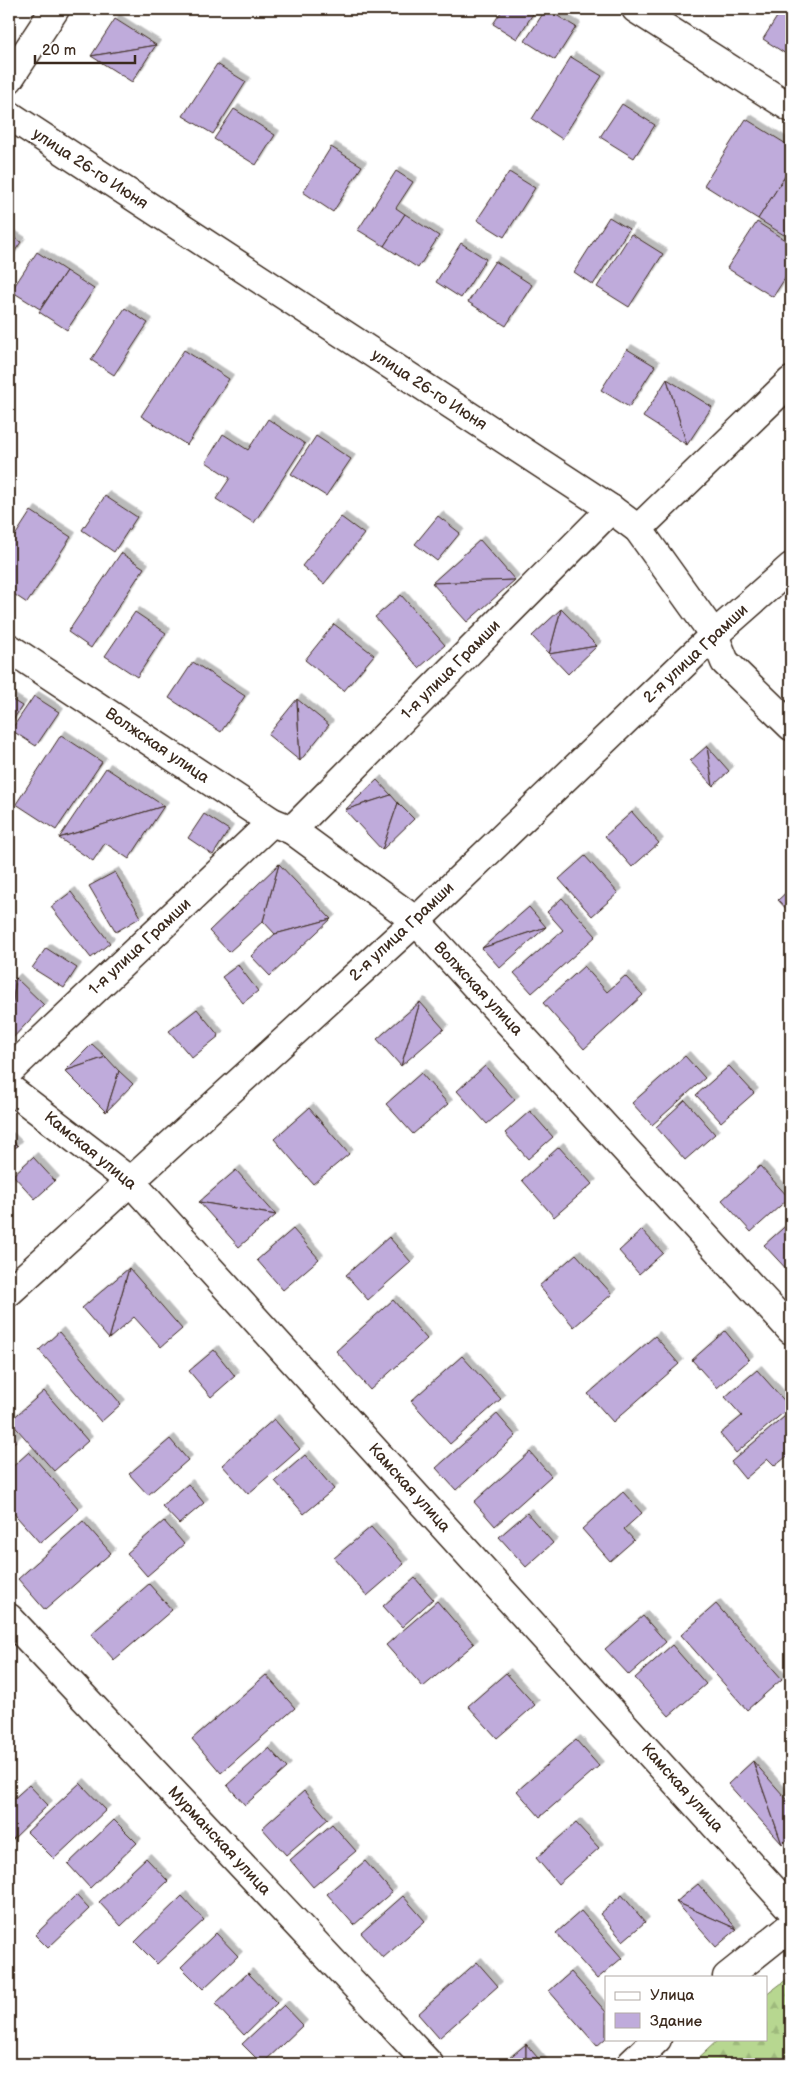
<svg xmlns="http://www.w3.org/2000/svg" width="800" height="2073" font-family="'Balsamiq Sans',sans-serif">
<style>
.forest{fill:url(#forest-firs);stroke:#798057}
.building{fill:#bfabdb;stroke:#3b2a1e;filter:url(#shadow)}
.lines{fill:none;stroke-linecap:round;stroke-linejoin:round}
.street-casing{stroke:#3b2a1e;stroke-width:31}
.street{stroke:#fff;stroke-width:28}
.labels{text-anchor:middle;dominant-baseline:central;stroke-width:4;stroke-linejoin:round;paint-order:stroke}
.street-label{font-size:16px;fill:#3b2a1e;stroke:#fff}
</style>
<defs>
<pattern id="forest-firs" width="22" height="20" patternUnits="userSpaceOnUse" patternTransform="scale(1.25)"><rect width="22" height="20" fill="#b7d790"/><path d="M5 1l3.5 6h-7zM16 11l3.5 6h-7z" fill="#9eb97c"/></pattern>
<filter id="shadow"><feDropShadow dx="4.5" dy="-4.5" stdDeviation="0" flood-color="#0004"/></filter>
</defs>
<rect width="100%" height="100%" fill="#fff"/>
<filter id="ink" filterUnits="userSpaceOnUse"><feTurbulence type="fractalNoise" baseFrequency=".02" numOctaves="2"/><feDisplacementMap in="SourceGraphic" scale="10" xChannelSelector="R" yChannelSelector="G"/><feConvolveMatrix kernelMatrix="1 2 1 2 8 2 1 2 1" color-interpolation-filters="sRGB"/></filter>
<g filter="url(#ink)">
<path class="forest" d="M 791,1976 L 791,2064 L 692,2064 L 719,2039 L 766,2039 L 766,1995 Z"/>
<g class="building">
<path d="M 503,9 L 536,9 L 517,39 L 493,24 Z"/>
<path d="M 546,9 L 576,27 L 555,60 L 525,41 Z"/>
<path d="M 782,9 L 791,9 L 791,52 L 789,56 L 763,39 Z"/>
<path d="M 115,19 L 156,45 L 91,56 Z"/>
<path d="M 156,45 L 132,82 L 91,56 Z"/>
<path d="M 571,57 L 602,76 L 562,139 L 532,119 Z"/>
<path d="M 217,64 L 246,82 L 213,134 L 183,116 Z"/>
<path d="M 622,104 L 655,125 L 634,158 L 600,137 Z"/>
<path d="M 234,109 L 275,135 L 256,165 L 214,139 Z"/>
<path d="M 746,119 L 791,147 L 791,167 L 758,219 L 704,185 Z"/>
<path d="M 331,147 L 362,166 L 333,212 L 303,192 Z"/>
<path d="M 791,167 L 791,224 L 784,235 L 758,219 Z"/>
<path d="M 396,171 L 413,182 L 396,208 L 405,214 L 384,246 L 358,230 Z"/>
<path d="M 509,172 L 535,188 L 504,237 L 477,220 Z"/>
<path d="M 405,214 L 439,236 L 418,268 L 384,246 Z"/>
<path d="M 609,217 L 629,229 L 593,285 L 574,272 Z"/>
<path d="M 757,222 L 791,244 L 791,269 L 773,297 L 727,268 Z"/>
<path d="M 9,234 L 21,242 L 9,260 Z"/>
<path d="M 631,234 L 663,254 L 629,307 L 597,287 Z"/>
<path d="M 461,243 L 486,259 L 461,298 L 436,282 Z"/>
<path d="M 37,252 L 66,271 L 40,309 L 11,291 Z"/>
<path d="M 495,261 L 532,285 L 506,326 L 468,302 Z"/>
<path d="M 66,271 L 94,289 L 67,330 L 39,312 Z"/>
<path d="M 125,308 L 148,323 L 114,375 L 91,360 Z"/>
<path d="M 627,349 L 655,366 L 629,407 L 601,390 Z"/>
<path d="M 184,350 L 229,379 L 187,445 L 141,416 Z"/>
<path d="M 667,379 L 687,445 L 643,417 Z"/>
<path d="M 667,379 L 712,407 L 687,445 Z"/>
<path d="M 268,419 L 305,444 L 254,523 L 216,499 L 230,478 L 206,462 L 223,434 L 248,450 Z"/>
<path d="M 316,436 L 351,459 L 326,496 L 291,474 Z"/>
<path d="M 105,496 L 137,517 L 114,552 L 82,530 Z"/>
<path d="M 31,511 L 71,537 L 27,603 L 9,591 L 9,545 Z"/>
<path d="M 438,516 L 460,533 L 437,561 L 415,544 Z"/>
<path d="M 341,517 L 364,534 L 324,584 L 302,566 Z"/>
<path d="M 480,540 L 515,580 L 432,583 Z"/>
<path d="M 121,553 L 144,568 L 91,648 L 68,632 Z"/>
<path d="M 515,580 L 467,622 L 432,583 Z"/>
<path d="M 401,595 L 445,645 L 419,668 L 375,617 Z"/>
<path d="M 561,609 L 597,646 L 549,654 Z"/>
<path d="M 561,609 L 549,654 L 532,636 Z"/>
<path d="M 135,612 L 166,633 L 137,677 L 105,656 Z"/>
<path d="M 334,624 L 374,655 L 344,691 L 305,660 Z"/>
<path d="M 597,646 L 568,674 L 549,654 Z"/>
<path d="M 193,662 L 245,696 L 221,732 L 169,698 Z"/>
<path d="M 34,696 L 59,712 L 36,746 L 11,730 Z"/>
<path d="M 9,698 L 22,706 L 9,726 Z"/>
<path d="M 297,699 L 300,761 L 268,735 Z"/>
<path d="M 297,699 L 329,725 L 300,761 Z"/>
<path d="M 61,735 L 102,762 L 56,830 L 16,804 Z"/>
<path d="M 707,746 L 713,786 L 690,761 Z"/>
<path d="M 707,746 L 729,771 L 713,786 Z"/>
<path d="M 106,768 L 164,806 L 59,838 Z"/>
<path d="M 377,780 L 391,795 L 345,810 Z"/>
<path d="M 391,795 L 398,803 L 382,850 L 345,810 Z"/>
<path d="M 398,803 L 414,819 L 382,850 Z"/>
<path d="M 164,806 L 129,859 L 105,843 L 93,861 L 59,838 Z"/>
<path d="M 632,812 L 659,843 L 632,867 L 605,836 Z"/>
<path d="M 204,814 L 229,830 L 213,855 L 188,838 Z"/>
<path d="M 585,856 L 618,893 L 592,916 L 559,879 Z"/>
<path d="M 279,864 L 331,919 L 275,934 L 263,921 Z"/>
<path d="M 279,864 L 263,921 L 229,952 L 209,931 Z"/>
<path d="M 115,872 L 141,917 L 116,932 L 89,886 Z"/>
<path d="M 791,888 L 791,914 L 778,900 Z"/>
<path d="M 71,892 L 110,943 L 91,958 L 51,907 Z"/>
<path d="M 562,898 L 596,936 L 532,993 L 514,973 L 563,930 L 547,912 Z"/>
<path d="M 529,907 L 546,927 L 482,948 Z"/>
<path d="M 331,919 L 270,976 L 251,956 L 275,934 Z"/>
<path d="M 546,927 L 500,968 L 482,948 Z"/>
<path d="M 46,948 L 77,968 L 64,988 L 32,968 Z"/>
<path d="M 238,965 L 258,991 L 243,1003 L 222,977 Z"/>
<path d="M 584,966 L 607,992 L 625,976 L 643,995 L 584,1049 L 543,1003 Z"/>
<path d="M 16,978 L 9,1032 L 9,985 Z"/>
<path d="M 16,978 L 44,1005 L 9,1042 L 9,1032 Z"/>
<path d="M 420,1002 L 444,1029 L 401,1066 Z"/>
<path d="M 420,1002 L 401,1066 L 377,1039 Z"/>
<path d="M 197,1009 L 219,1036 L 192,1058 L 169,1031 Z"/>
<path d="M 92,1044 L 106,1057 L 65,1071 Z"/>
<path d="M 685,1056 L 705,1078 L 652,1125 L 632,1103 Z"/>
<path d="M 106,1057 L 119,1071 L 106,1112 L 65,1071 Z"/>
<path d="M 485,1066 L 515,1100 L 487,1124 L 457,1091 Z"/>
<path d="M 729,1066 L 754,1093 L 721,1122 L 696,1095 Z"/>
<path d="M 119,1071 L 133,1084 L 106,1112 Z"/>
<path d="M 421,1073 L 448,1104 L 413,1134 L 386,1104 Z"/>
<path d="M 685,1100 L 715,1134 L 685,1160 L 656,1127 Z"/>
<path d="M 309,1108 L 349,1154 L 313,1184 L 274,1139 Z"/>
<path d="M 530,1111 L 553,1137 L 528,1159 L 505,1133 Z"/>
<path d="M 9,1137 L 18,1146 L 9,1151 Z"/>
<path d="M 559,1147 L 592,1184 L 554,1217 L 522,1180 Z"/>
<path d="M 33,1157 L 55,1181 L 35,1199 L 13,1175 Z"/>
<path d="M 760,1166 L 789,1198 L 751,1232 L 722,1200 Z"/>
<path d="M 236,1170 L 276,1215 L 199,1202 Z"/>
<path d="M 199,1202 L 276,1215 L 239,1247 Z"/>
<path d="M 791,1221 L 791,1274 L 764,1245 Z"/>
<path d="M 293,1229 L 319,1259 L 283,1290 L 257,1260 Z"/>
<path d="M 642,1230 L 663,1253 L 639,1274 L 619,1251 Z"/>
<path d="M 389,1237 L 411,1262 L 368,1300 L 346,1275 Z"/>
<path d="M 576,1254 L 612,1294 L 574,1327 L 539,1286 Z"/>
<path d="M 129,1268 L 182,1329 L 161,1347 L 134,1317 L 109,1339 Z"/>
<path d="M 129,1268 L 109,1339 L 82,1308 Z"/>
<path d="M 393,1300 L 427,1339 L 370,1390 L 336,1351 Z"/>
<path d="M 725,1331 L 749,1360 L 717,1388 L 692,1360 Z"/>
<path d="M 59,1332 L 121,1404 L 101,1422 L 39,1350 Z"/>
<path d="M 655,1336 L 679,1364 L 613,1422 L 588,1394 Z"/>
<path d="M 214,1350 L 235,1376 L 211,1397 L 189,1371 Z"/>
<path d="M 462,1356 L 501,1399 L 450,1444 L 411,1401 Z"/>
<path d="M 757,1370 L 790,1407 L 736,1453 L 720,1434 L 742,1416 L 725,1397 Z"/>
<path d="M 44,1391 L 88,1441 L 54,1471 L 10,1421 Z"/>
<path d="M 791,1411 L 791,1453 L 775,1466 L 768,1459 L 745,1479 L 731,1462 Z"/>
<path d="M 497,1414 L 516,1436 L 456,1490 L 436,1468 Z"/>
<path d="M 274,1419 L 300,1449 L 248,1494 L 222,1465 Z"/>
<path d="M 9,1431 L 17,1440 L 9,1447 Z"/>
<path d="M 170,1439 L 188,1460 L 148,1495 L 129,1474 Z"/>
<path d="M 29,1452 L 79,1509 L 40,1543 L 9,1508 L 9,1470 Z"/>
<path d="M 530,1452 L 551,1476 L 495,1526 L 474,1502 Z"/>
<path d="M 305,1455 L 334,1489 L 304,1514 L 275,1481 Z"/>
<path d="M 188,1484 L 204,1503 L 179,1524 L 162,1506 Z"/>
<path d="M 623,1492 L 642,1513 L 624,1529 L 634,1540 L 610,1561 L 582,1529 Z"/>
<path d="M 527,1513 L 553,1543 L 526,1567 L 499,1537 Z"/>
<path d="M 83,1521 L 111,1553 L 45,1610 L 18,1579 Z"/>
<path d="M 164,1521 L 184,1544 L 147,1576 L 127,1553 Z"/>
<path d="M 371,1527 L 404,1564 L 367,1596 L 334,1558 Z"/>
<path d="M 415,1578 L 433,1599 L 402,1627 L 383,1606 Z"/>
<path d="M 149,1584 L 172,1610 L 114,1660 L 91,1634 Z"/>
<path d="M 437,1601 L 474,1644 L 423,1687 L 386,1645 Z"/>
<path d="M 716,1604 L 782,1679 L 747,1710 L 681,1635 Z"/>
<path d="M 643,1616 L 666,1642 L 629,1675 L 605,1649 Z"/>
<path d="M 672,1645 L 706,1684 L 669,1716 L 635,1678 Z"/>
<path d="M 506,1673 L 535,1705 L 497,1738 L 468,1706 Z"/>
<path d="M 266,1675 L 295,1708 L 221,1773 L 192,1739 Z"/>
<path d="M 576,1740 L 599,1766 L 540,1817 L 517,1791 Z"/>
<path d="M 269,1748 L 287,1768 L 245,1805 L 227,1785 Z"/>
<path d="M 753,1761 L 782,1844 L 728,1784 Z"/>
<path d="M 753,1761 L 791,1804 L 791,1836 L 782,1844 Z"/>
<path d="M 80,1783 L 106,1810 L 54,1859 L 27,1832 Z"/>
<path d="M 29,1785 L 48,1805 L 9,1843 L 9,1803 Z"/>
<path d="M 304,1791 L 328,1819 L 286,1855 L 262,1828 Z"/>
<path d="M 114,1820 L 137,1843 L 90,1888 L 68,1864 Z"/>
<path d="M 576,1823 L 599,1848 L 558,1884 L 536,1858 Z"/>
<path d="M 332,1824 L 356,1851 L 313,1887 L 290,1860 Z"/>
<path d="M 146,1858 L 168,1881 L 121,1926 L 99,1902 Z"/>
<path d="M 365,1861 L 392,1892 L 354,1925 L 327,1894 Z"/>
<path d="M 698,1884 L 737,1929 L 676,1902 Z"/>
<path d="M 76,1895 L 89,1909 L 48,1948 L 35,1935 Z"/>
<path d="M 622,1895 L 645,1922 L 623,1941 L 600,1914 Z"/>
<path d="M 182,1896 L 204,1920 L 157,1964 L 135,1942 Z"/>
<path d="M 403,1896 L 425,1921 L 383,1958 L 361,1933 Z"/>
<path d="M 676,1902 L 737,1929 L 716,1947 Z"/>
<path d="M 581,1911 L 622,1958 L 597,1979 L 556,1933 Z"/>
<path d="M 216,1933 L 238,1956 L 203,1989 L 181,1967 Z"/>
<path d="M 477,1962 L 498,1986 L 439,2038 L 418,2014 Z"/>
<path d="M 571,1972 L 606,2012 L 606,2038 L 597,2046 L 549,1991 Z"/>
<path d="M 248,1973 L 277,2003 L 244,2035 L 215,2004 Z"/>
<path d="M 284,2005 L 303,2025 L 262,2064 L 242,2044 Z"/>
<path d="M 526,2044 L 526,2064 L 502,2064 Z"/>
<path d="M 526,2044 L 543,2064 L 526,2064 Z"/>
</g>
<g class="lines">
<defs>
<g id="street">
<path d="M 636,9 L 791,108"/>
<path d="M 9,79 L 55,9"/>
<path d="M 9,115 L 611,509 L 638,529 L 714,635 L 725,662 L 791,726"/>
<path d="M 638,529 L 791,381"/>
<path d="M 9,648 L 272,822 L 292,830 L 416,921 L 791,1330"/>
<path d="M 292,830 L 611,509"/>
<path d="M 9,1071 L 272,822"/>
<path d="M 9,1088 L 130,1181 L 791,1909"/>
<path d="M 9,1292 L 416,921 L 714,635 L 791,567"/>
<path d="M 9,1618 L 429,2064"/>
<path d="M 727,1977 L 791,1926"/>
<path d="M 631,2064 L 657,2039"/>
</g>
</defs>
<use href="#street" class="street-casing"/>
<use href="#street" class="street"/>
</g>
</g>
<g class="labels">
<g class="street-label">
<text transform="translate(90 169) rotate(33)">улица 26-го Июня</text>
<text transform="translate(429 390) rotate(33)">улица 26-го Июня</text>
<text transform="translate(696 654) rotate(-43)">2-я улица Грамши</text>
<text transform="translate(451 670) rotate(-45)">1-я улица Грамши</text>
<text transform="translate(157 746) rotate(34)">Волжская улица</text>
<text transform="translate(402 932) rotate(-43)">2-я улица Грамши</text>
<text transform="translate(140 947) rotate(-43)">1-я улица Грамши</text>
<text transform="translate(478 989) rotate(47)">Волжская улица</text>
<text transform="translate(90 1151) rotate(39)">Камская улица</text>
<text transform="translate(409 1488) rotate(48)">Камская улица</text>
<text transform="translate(682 1788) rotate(48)">Камская улица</text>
<text transform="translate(219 1841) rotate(47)">Мурманская улица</text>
</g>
</g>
<rect width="800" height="2073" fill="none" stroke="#fff" stroke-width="30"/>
<rect x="15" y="15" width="770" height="2043" fill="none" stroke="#3b2a1e" stroke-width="2" filter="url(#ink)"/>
<rect x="605" y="1976" width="162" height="65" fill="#ffffff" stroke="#b1aaa5"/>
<rect x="615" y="1992" width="25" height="8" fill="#ffffff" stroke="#b1aaa5"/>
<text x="650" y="2000" font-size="15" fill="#3b2a1e">Улица</text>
<rect x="615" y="2013" width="25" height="15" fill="#bfabdb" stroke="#b1aaa5"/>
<text x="650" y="2026" font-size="15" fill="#3b2a1e">Здание</text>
<path d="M35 55v8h100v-8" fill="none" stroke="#3b2a1e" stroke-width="2.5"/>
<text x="42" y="55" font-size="15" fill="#3b2a1e" stroke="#ffffff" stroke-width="4" paint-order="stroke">20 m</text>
</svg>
